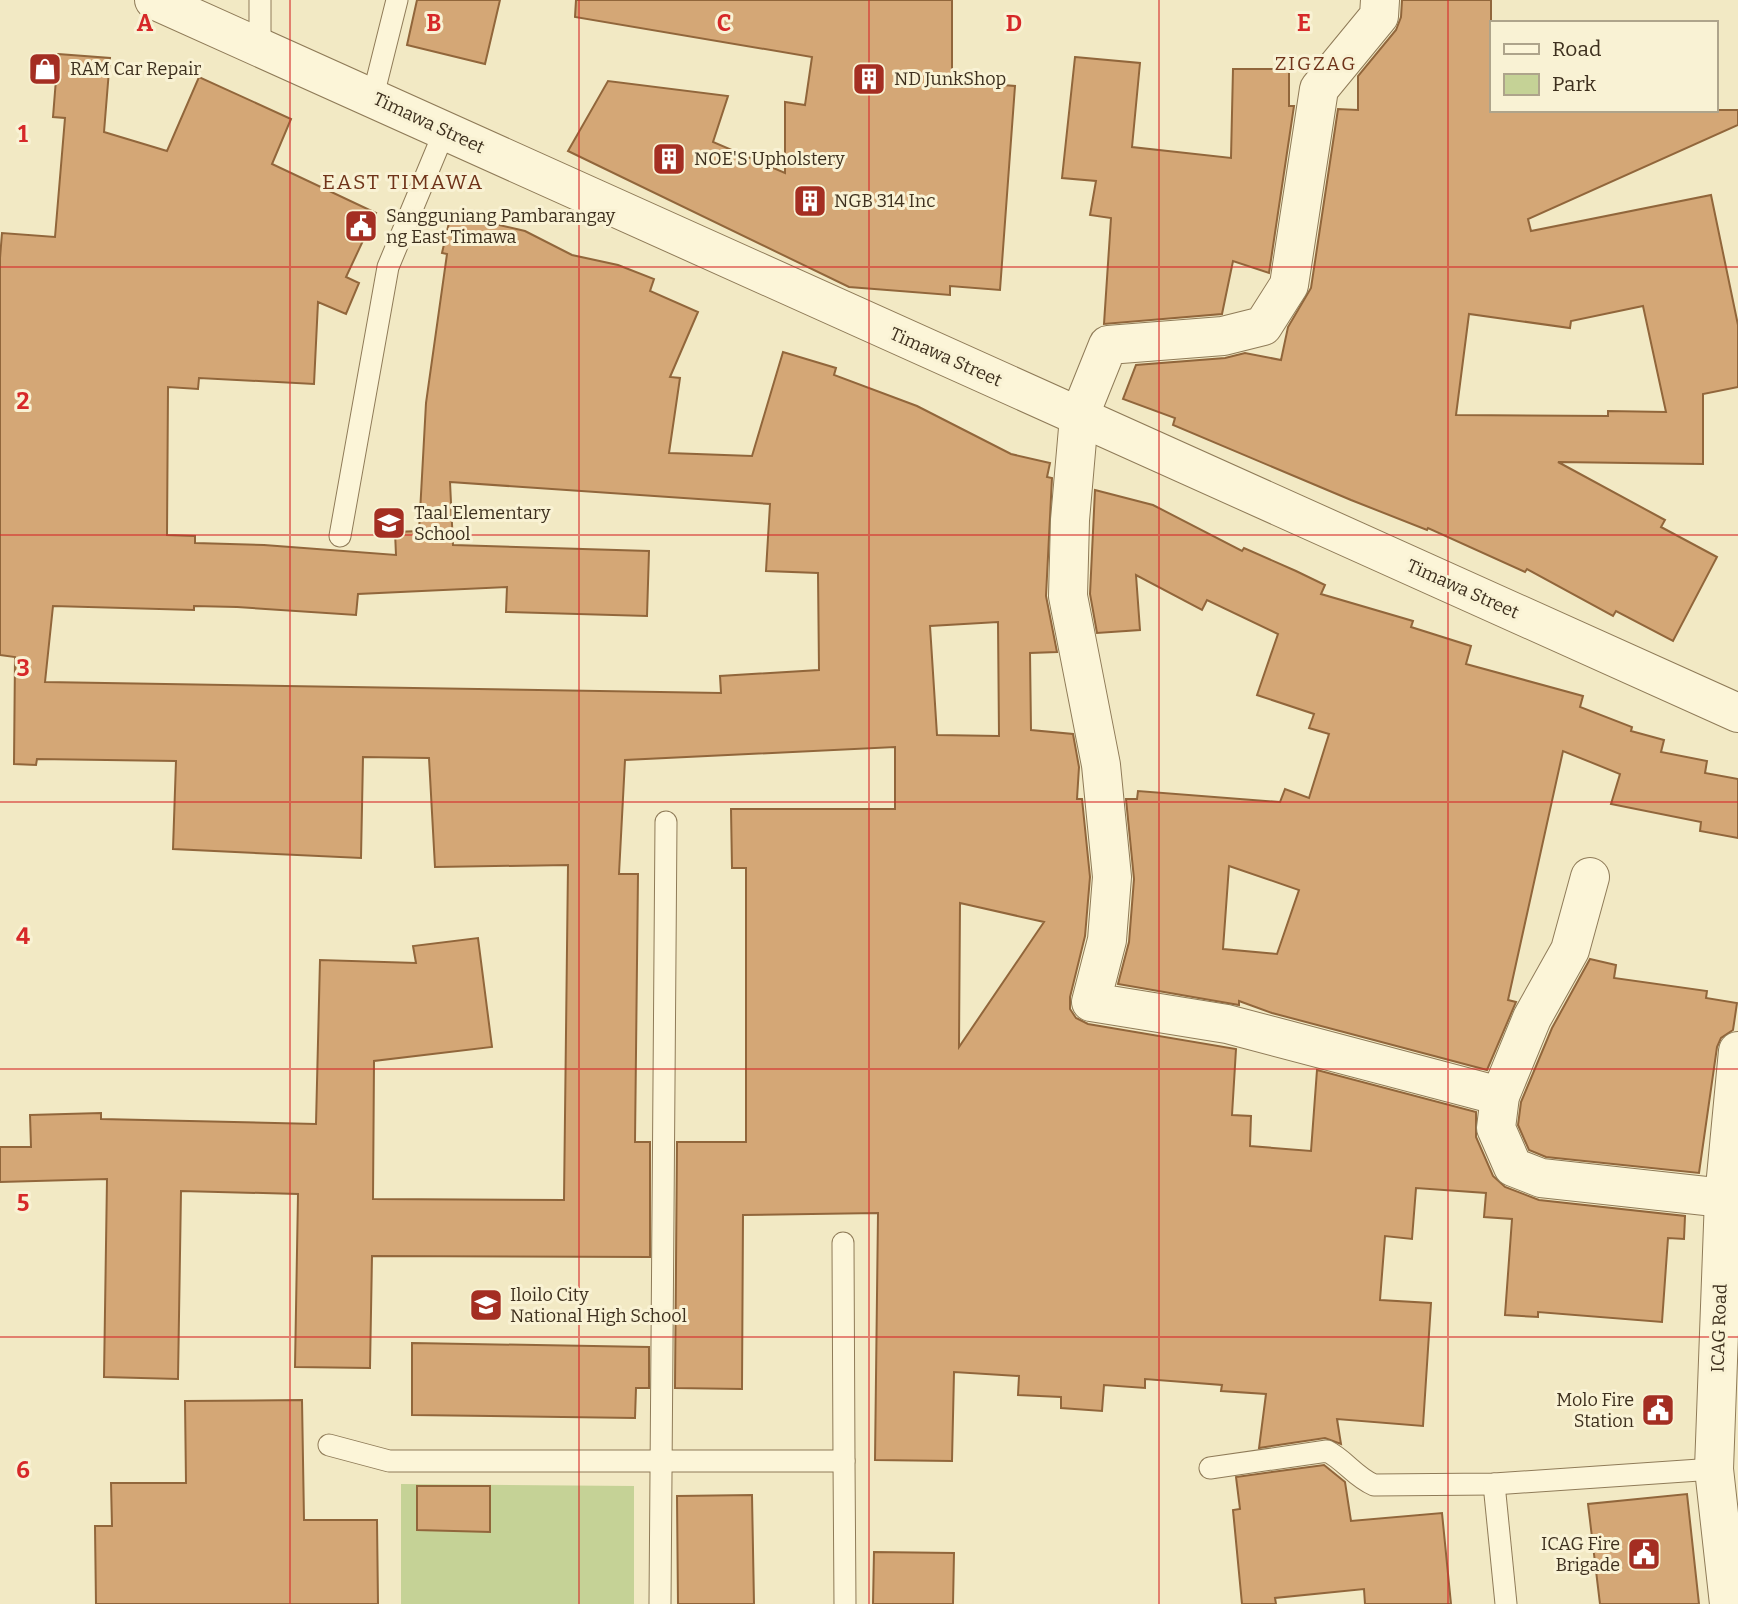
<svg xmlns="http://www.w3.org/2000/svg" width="1738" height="1604" font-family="Bitter,serif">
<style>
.green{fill:#c5d296}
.building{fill:#d4a776;stroke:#91663b;stroke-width:2;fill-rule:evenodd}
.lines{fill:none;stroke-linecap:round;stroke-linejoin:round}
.service-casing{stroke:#8f7b58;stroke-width:23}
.minor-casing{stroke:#8f7b58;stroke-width:40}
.tertiary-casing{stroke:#8f7b58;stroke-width:40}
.service{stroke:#fcf5d8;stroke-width:21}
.minor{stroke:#fcf5d8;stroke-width:38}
.tertiary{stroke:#fcf5d8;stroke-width:38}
.grid{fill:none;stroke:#d62828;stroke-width:2;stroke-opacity:0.55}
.labels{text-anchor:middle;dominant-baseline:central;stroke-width:6;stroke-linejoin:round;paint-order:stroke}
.poi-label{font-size:18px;fill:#3e301e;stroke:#f9f2d4;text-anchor:start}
.street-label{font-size:18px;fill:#3e301e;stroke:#f9f2d4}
.neighbourhood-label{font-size:19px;letter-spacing:2px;fill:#6f3319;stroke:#f9f2d4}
.quarter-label{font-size:21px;letter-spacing:2px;fill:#6f3319;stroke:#f9f2d4}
.grid-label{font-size:23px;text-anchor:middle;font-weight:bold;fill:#d62828;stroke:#f9f2d4;stroke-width:6;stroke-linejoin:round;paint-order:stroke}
</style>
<rect width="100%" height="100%" fill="#f2e9c4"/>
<path class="green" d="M 401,1484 L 634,1486 L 634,1604 L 401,1604 Z"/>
<g class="building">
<path d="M 417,0 L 500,0 L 485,64 L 407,45 Z"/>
<path d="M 576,0 L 952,0 L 952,81 L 1015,86 L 1000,290 L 950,286 L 950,295 L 849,287 L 568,151 L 608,81 L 728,96 L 713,142 L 785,173 L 785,102 L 805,105 L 812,57 L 575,17 Z"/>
<path d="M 1402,0 L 1491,0 L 1491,110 L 1738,110 L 1738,125 L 1528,219 L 1531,231 L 1711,195 L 1738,325 L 1738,387 L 1703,394 L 1703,464 L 1558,462 L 1665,520 L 1661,527 L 1717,557 L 1673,641 L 1616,611 L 1613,616 L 1527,569 L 1525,572 L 1428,528 L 1427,530 L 1351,500 L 1173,425 L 1175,418 L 1123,399 L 1136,365 L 1225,358 L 1245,353 L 1281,360 L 1288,327 L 1311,288 L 1338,109 L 1358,110 L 1358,76 L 1396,30 L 1401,17 ZM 1643,306 L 1666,412 L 1608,411 L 1608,416 L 1456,415 L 1469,314 L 1570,328 L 1571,321 Z"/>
<path d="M 58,54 L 110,58 L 104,132 L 167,151 L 199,77 L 291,119 L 272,164 L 376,213 L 346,277 L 359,283 L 346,314 L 318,302 L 314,384 L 199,378 L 198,389 L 168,387 L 167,535 L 195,536 L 195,543 L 264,545 L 396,555 L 395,532 L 419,531 L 426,403 L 447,254 L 442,253 L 451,214 L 525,231 L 572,255 L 618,265 L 654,279 L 650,291 L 698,312 L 670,377 L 680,378 L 669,453 L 752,456 L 783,352 L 836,368 L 834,375 L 917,406 L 1011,454 L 1050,463 L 1047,477 L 1052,478 L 1046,596 L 1057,652 L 1030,653 L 1031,730 L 1073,734 L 1079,767 L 1077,799 L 1082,799 L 1090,877 L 1085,936 L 1070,997 L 1070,1009 L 1076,1018 L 1088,1024 L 1236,1049 L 1232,1115 L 1251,1116 L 1250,1146 L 1311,1151 L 1317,1070 L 1476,1112 L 1476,1137 L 1493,1176 L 1505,1187 L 1539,1200 L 1685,1216 L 1684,1239 L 1668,1238 L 1662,1322 L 1538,1312 L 1538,1317 L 1505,1315 L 1512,1219 L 1484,1217 L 1486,1193 L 1416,1188 L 1412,1239 L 1385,1236 L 1380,1300 L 1431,1303 L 1423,1426 L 1337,1419 L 1341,1444 L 1325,1438 L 1259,1448 L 1266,1394 L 1221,1391 L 1222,1385 L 1145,1379 L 1145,1388 L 1104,1385 L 1102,1411 L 1061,1408 L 1061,1397 L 1018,1395 L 1019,1376 L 954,1372 L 952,1461 L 875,1460 L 878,1213 L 743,1215 L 742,1389 L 675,1388 L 677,1142 L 746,1142 L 746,868 L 732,868 L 731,809 L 895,809 L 895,747 L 625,760 L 619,874 L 638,874 L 635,1142 L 650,1142 L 650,1257 L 372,1256 L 370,1368 L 295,1367 L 298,1194 L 181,1191 L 178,1379 L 104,1377 L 107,1179 L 0,1182 L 0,1147 L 31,1147 L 30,1115 L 101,1113 L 101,1119 L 316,1124 L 320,960 L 416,963 L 413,946 L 478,938 L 492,1047 L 374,1061 L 373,1199 L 564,1200 L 568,865 L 435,867 L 429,758 L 363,757 L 361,858 L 173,849 L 176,761 L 37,759 L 36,765 L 14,764 L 15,657 L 0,655 L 0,258 L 2,233 L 55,237 L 65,118 L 53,117 ZM 450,482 L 770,504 L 766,571 L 818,573 L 819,670 L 720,676 L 721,693 L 45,682 L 53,606 L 194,610 L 194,606 L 237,607 L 356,615 L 358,594 L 507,587 L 506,612 L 647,616 L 649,551 L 453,545 ZM 998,622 L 999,736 L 937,735 L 930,626 ZM 960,903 L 1044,922 L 959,1047 Z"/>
<path d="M 1075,57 L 1140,63 L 1132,147 L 1231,158 L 1233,69 L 1289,69 L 1289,106 L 1294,106 L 1269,273 L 1233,261 L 1222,314 L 1104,324 L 1111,218 L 1090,215 L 1096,181 L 1062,178 Z"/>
<path d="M 1095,490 L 1153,505 L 1242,551 L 1244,548 L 1296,571 L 1325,585 L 1321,594 L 1413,621 L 1411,627 L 1471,646 L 1466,664 L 1583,696 L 1580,707 L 1632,727 L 1631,731 L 1664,740 L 1661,752 L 1707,761 L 1705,773 L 1738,779 L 1738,838 L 1700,831 L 1701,822 L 1611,804 L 1620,774 L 1563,751 L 1508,1000 L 1516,1002 L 1487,1070 L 1272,1013 L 1239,1001 L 1239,1005 L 1118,984 L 1129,942 L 1134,879 L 1126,799 L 1137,799 L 1138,791 L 1280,802 L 1285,789 L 1309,798 L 1329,734 L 1309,728 L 1314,714 L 1257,695 L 1278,634 L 1207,600 L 1202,610 L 1136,575 L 1140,630 L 1097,633 L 1090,594 ZM 1229,866 L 1299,890 L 1277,954 L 1223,949 Z"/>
<path d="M 1590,959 L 1616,965 L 1614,978 L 1707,991 L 1706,998 L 1737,1003 L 1733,1030 L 1721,1038 L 1717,1047 L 1699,1173 L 1546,1157 L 1529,1150 L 1518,1125 L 1521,1102 L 1552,1028 Z"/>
<path d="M 412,1343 L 649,1347 L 649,1388 L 636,1388 L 635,1418 L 412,1415 Z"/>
<path d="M 302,1400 L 304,1520 L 377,1520 L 378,1604 L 96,1604 L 95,1526 L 112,1526 L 111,1483 L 186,1483 L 185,1401 Z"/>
<path d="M 1324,1465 L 1345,1482 L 1351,1521 L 1442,1513 L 1451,1604 L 1365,1604 L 1364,1589 L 1275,1598 L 1276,1604 L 1242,1604 L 1233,1510 L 1240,1509 L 1236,1477 Z"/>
<path d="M 417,1486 L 490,1486 L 490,1532 L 417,1530 Z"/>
<path d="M 1687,1494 L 1699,1604 L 1600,1604 L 1588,1504 Z"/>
<path d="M 752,1495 L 754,1604 L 678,1604 L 677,1496 Z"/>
<path d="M 874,1552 L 954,1553 L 953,1604 L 873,1604 Z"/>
</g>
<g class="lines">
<defs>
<g id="service">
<path d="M 260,0 L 260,47"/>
<path d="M 373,96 L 397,0"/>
<path d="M 340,536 L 388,267 L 445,130"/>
<path d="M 329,1445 L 389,1461 L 844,1461 L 843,1243"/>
<path d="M 844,1461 L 845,1604"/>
<path d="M 1210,1468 L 1327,1451 C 1345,1460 1355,1477 1374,1485 L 1494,1484 L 1714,1469"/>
<path d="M 1494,1484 L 1506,1604"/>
<path d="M 660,1604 L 666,822"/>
</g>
<g id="minor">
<path d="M 1380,0 L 1379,16 L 1319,89 L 1289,285 L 1263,326 L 1223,336 L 1108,345 L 1079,417 L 1070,520 L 1068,596 L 1101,765 L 1112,877 L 1107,940 L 1091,1002 L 1227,1024 L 1500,1096"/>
<path d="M 1590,877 L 1570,950 L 1532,1018 L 1500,1096 L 1496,1128 L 1513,1167 L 1541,1178 L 1724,1198"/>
<path d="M 1729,1604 L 1714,1469 L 1724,1198 L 1738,1051"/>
</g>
<path id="tertiary" d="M 154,0 L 1738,713"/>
</defs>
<use href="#service" class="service-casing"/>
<use href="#minor" class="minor-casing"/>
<use href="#tertiary" class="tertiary-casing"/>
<use href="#service" class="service"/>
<use href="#minor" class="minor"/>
<use href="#tertiary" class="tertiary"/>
</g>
<path class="grid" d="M 290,0 L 290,1604M 579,0 L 579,1604M 869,0 L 869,1604M 1159,0 L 1159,1604M 1448,0 L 1448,1604M 0,267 L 1738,267M 0,535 L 1738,535M 0,802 L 1738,802M 0,1069 L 1738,1069M 0,1337 L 1738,1337"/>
<defs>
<symbol id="shop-square" viewBox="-11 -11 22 22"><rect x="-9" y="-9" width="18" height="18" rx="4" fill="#a42e22" stroke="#f9f2d4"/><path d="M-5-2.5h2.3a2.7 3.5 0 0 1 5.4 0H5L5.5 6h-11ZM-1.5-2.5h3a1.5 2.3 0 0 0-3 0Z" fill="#fff"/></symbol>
<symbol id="building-square" viewBox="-11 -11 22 22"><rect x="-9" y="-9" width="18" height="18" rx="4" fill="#a42e22" stroke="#f9f2d4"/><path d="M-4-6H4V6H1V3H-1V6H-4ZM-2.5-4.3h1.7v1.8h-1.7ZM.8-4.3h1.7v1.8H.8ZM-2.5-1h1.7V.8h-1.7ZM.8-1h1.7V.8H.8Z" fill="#fff"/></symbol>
<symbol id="civic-square" viewBox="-11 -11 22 22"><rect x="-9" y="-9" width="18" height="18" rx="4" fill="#a42e22" stroke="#f9f2d4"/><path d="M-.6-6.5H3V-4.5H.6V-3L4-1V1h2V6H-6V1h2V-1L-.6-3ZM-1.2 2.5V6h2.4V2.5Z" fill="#fff"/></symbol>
<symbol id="school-square" viewBox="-11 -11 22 22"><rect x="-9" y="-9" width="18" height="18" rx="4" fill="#a42e22" stroke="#f9f2d4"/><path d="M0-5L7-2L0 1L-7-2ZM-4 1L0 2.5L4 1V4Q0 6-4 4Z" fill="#fff"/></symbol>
</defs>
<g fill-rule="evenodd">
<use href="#shop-square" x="26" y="50" width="38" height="38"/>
<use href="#building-square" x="850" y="60" width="38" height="38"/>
<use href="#building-square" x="650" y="140" width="38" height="38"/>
<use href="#building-square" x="791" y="182" width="38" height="38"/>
<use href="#civic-square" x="342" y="207" width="38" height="38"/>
<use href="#school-square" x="370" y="504" width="38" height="38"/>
<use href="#school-square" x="467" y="1286" width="38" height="38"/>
<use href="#civic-square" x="1639" y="1391" width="38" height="38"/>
<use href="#civic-square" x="1625" y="1535" width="38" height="38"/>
</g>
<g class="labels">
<g class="poi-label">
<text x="70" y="69">RAM Car Repair</text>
<text x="894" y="79">ND JunkShop</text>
<text x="694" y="159">NOE'S Upholstery</text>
<text x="834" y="201">NGB 314 Inc</text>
<text x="386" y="216">Sangguniang Pambarangay<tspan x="386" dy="21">ng East Timawa</tspan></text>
<text x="414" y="513">Taal Elementary<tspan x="414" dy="21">School</tspan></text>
<text x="510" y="1295">Iloilo City<tspan x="510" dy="21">National High School</tspan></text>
<text x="1634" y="1400" text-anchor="end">Molo Fire<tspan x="1634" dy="21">Station</tspan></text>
<text x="1620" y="1544" text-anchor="end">ICAG Fire<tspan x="1620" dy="21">Brigade</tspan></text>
</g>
<g class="street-label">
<text transform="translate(429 123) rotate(25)">Timawa Street</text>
<text transform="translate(946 357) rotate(24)">Timawa Street</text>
<text transform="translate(1463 589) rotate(24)">Timawa Street</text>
<text transform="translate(1719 1328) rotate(-88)">ICAG Road</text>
</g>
<g class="neighbourhood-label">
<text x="1316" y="63">ZIGZAG</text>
</g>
<g class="quarter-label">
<text x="403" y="182">EAST TIMAWA</text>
</g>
</g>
<g class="grid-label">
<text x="145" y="31">A</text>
<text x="434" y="31">B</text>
<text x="724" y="31">C</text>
<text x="1014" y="31">D</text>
<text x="1304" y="31">E</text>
<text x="23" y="142">1</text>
<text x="23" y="409">2</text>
<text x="23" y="676">3</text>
<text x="23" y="944">4</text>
<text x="23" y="1211">5</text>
<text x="23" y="1478">6</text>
</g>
<rect x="1490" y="21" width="228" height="91" fill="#f9f2d4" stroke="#aea48b" stroke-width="2"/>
<rect x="1504" y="44" width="35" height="10" fill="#fcf5d8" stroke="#aea48b" stroke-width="2"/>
<text x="1552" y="56" font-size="21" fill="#3e301e">Road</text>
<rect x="1504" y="74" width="35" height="21" fill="#c5d296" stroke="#aea48b" stroke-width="2"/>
<text x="1552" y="91" font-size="21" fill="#3e301e">Park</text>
</svg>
